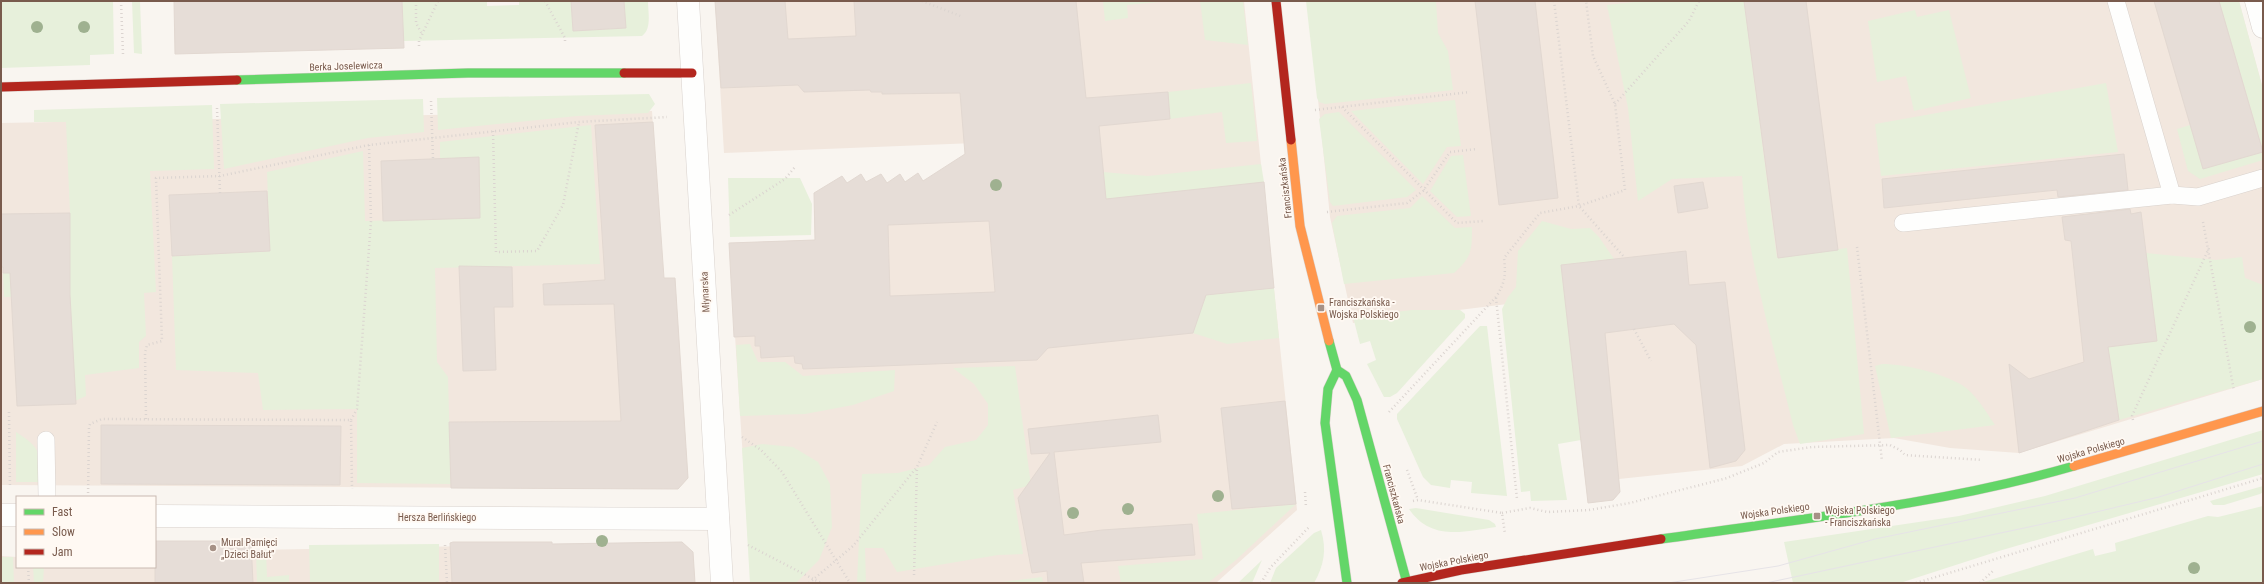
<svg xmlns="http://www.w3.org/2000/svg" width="2264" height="584" font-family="'Roboto Condensed',sans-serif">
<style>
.residential{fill:#f2e7de}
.green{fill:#e7f0db}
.building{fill:#e6ddd7;stroke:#e2d8d1;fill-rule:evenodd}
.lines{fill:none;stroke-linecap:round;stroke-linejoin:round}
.lane-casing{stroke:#d9d2cd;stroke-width:18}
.street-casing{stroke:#d9d2cd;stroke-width:23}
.fast-casing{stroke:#d9d0cb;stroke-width:10}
.slow-casing{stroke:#d9d0cb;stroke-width:10}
.jam-casing{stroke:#d9d0cb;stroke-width:10}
.path{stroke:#dbd4d0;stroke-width:2.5;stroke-dasharray:1 3;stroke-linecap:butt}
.lane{stroke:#fefefd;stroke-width:17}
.street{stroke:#fefefd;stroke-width:22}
.fast{stroke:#63d668;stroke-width:9}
.slow{stroke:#ff974d;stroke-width:9}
.jam{stroke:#b3261e;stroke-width:9}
.tram{stroke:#e6e3e7;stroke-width:1}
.tree{fill:#9fb190}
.poi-dot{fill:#a69186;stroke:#fff9f3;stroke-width:1.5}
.labels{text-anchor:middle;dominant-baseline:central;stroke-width:3.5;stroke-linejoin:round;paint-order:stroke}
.street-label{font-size:10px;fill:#795b4d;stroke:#fff9f3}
.poi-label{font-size:10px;fill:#795b4d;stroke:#fff9f3;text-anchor:start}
</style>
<rect width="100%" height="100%" fill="#f9f5f0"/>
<g class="residential">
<path d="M 715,1 L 1244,1 L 1297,510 L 1216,583 L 751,583 L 729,243 L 815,240 L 814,209 L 1004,201 L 1000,142 L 724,153 Z"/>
<path d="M 1308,1 L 2239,1 L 2263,89 L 2263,379 L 2019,453 L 1950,448 L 1894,438 L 1784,444 L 1742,466 L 1619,479 L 1620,492 L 1613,500 L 1588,503 L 1564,297 L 1353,323 L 1330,217 Z"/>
<path d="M 652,111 L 663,278 L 675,278 L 688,478 L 678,489 L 1,485 L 1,123 Z"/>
<path d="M 155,541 L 251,541 L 252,550 L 682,542 L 693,552 L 695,583 L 1,583 L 1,556 L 17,557 L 17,567 L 155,567 Z"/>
</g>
<g class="green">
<path d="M 1,1 L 113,1 L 114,54 L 90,55 L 90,65 L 1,68 Z"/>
<path d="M 132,1 L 140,1 L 142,54 L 134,53 Z"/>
<path d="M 402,1 L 487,1 L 487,6 L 519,5 L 519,1 L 571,1 L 573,31 L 625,28 L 624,1 L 648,1 C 648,12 652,29 642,36 L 403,41 Z"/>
<path d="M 1103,1 L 1170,1 L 1127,5 L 1128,18 L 1105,21 Z"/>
<path d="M 1200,1 L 1243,1 L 1248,45 L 1205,40 Z"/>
<path d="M 1306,1 L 1436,1 L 1438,33 L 1448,51 L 1453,90 L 1325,104 L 1319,102 L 1317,98 Z"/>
<path d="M 1644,1 L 1744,1 L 1777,258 L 1847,248 L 1864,434 L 1800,444 L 1793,425 C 1773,343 1747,260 1742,176 L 1672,179 L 1638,201 L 1628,108 L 1607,5 Z"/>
<path d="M 2219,1 L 2239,1 L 2263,89 L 2263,150 Z"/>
<path d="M 1915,10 L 1917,17 L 1949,10 L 1971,98 L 1914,111 L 1906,76 L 1877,82 L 1868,21 Z"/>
<path d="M 1251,83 L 1257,141 L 1226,143 L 1222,112 L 1170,119 L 1168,92 Z"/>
<path d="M 2106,83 L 2118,152 L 1881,176 L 1875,124 Z"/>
<path d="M 649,94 L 655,104 L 648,113 L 577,116 L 438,130 L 437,98 Z"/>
<path d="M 423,99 L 424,132 L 368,138 L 224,169 L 220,104 Z"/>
<path d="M 1455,100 L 1461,146 L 1447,147 L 1423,184 L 1351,111 Z"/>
<path d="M 212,105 L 214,169 L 150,171 L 156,292 L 144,293 L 146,336 L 139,342 L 139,368 L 85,375 L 86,396 L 75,401 L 70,296 L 4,297 L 3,273 L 70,271 L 70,213 L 66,122 L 34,122 L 34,110 Z"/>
<path d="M 1339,112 L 1416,190 L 1407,197 L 1333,206 L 1330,202 L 1319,119 L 1325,114 Z"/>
<path d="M 591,125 L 600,264 L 435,268 L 437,362 L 448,377 L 451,484 L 357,483 L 357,409 L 263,410 L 258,373 L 176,370 L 172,256 L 270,251 L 267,172 L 363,151 L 365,221 L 480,218 L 479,158 L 440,158 L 440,142 Z"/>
<path d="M 2190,125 L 2203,169 L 2263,152 L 2263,160 L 2200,179 L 2188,171 L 2177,129 Z"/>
<path d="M 1463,155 L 1471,216 L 1457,217 L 1430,191 L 1451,156 Z"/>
<path d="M 1261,164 L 1264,182 L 1106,199 L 1103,172 L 1148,176 Z"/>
<path d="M 728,178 L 800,178 L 812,204 L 811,235 L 730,237 Z"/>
<path d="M 1422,196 L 1455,228 L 1472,227 C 1472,250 1472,257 1454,273 L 1344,284 L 1332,223 L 1337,216 L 1410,208 Z"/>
<path d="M 1542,221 L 1571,229 L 1590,228 L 1599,237 L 1614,259 L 1561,266 L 1581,440 L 1558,444 L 1567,500 L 1531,501 L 1530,491 L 1521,492 L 1502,309 L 1508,297 L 1516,287 L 1518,251 Z"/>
<path d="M 2146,253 L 2216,260 L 2242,257 L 2245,278 L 2263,285 L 2263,379 L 2119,420 L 2108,347 L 2157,340 Z"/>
<path d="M 1274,288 L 1279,338 L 1227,344 L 1193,333 L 1200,312 L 1199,295 Z"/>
<path d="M 1412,310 L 1460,310 L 1465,314 L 1465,318 L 1397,393 L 1390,397 L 1384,397 L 1367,364 L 1376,360 L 1370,341 L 1360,344 L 1353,317 Z"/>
<path d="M 1480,326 L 1487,326 L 1507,496 L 1471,493 L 1472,482 L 1451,480 L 1450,488 L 1431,485 L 1423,477 L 1397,419 L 1397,414 Z"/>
<path d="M 750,344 L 758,362 L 785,362 L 803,376 L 895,370 L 894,391 L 853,405 L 805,414 L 740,416 L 736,345 Z"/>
<path d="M 1882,364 C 1906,364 1941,373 1962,385 C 1976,394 1986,412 1995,425 L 1891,438 L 1875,366 Z"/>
<path d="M 1015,366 L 1031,485 L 1013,490 L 1023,554 L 998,555 L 897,572 L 883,548 L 865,548 L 866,583 L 857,583 L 862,474 L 898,473 L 929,465 L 945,447 L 976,440 L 988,425 L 988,404 L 974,384 L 953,368 Z"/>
<path d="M 2263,430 L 2263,474 L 1999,551 L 1900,583 L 1793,583 L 1784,542 L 1959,516 L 2045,496 Z"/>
<path d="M 16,432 C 42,449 40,452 40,482 L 16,482 Z"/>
<path d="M 762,444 L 793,447 L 818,462 L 830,484 L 832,527 L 819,560 L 796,583 L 750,583 L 742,448 Z"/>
<path d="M 2263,486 L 2263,492 L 2260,494 L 2224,505 L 2213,505 L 2210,501 Z"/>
<path d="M 1296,504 L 1237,559 L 1208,583 L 1121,583 L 1118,566 L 1203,559 L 1197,514 Z"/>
<path d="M 2263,506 L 2263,583 L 1980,583 L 2093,549 L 2095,556 L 2116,551 L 2115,543 L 2208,516 L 2218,517 Z"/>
<path d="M 1416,508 L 1489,520 L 1495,524 L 1496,527 C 1463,532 1431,541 1409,509 Z"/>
<path d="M 1321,530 C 1327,550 1324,565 1314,583 L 1270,583 L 1276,568 L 1314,533 Z"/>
<path d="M 439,544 L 439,583 L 310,583 L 309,545 Z"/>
<path d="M 266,552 L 267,577 L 289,575 L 289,583 L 257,583 L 256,553 Z"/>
<path d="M 1,557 L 13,557 L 14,583 L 1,583 Z"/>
<path d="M 1262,560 L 1252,583 L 1238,583 Z"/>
<path d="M 33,567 L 44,567 L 43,583 L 34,583 Z"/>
<path d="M 1042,577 L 1043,583 L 995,583 Z"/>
</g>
<g class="building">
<path d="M 174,1 L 402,1 L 404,48 L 175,54 Z"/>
<path d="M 571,1 L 624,1 L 626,28 L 573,31 Z"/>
<path d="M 715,1 L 785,1 L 788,39 L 856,36 L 854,1 L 1076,1 L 1086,98 L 1168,92 L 1170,119 L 1099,126 L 1106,199 L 1264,182 L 1274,288 L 1206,295 L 1193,333 L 1048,348 L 1037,360 L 803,369 L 802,364 L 795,363 L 794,356 L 761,358 L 760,346 L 755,346 L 755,336 L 734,337 L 729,243 L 815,240 L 814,193 L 842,176 L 847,183 L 861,174 L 866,182 L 881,174 L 887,183 L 900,174 L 905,182 L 918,173 L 923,181 L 965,154 L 960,93 L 882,94 L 882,92 L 871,92 L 870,90 L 804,92 L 798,85 L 721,88 ZM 989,221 L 995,292 L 890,296 L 888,225 Z"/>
<path d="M 1475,1 L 1535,1 L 1558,198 L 1499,205 Z"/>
<path d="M 1744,1 L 1806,1 L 1838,250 L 1778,258 Z"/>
<path d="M 2154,1 L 2219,1 L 2263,152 L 2203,169 Z"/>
<path d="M 653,122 L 664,278 L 675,278 L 688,478 L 678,489 L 451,488 L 449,422 L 621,421 L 614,304 L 544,305 L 543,284 L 605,280 L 595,125 Z"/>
<path d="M 2124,154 L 2128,190 L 2058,197 L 2057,190 L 1884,208 L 1882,179 Z"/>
<path d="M 479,157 L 480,218 L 383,221 L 381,161 Z"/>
<path d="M 1703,182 L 1708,208 L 1678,213 L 1674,186 Z"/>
<path d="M 267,191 L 270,251 L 172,256 L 169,195 Z"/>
<path d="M 2130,209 L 2131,214 L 2141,212 L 2157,341 L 2108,347 L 2119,420 L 2019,453 L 2009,364 L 2029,379 L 2084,362 L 2071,241 L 2065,240 L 2062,217 Z"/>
<path d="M 70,213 L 70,295 L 76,404 L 17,406 L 10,273 L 3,273 L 3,267 L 1,267 L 1,214 Z"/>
<path d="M 1686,251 L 1689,285 L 1725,282 L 1745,450 L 1736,461 L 1710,468 L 1696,345 L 1674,324 L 1605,333 L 1620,492 L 1613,500 L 1588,503 L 1561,265 Z"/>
<path d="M 459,266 L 512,267 L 513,307 L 494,307 L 496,370 L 463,371 Z"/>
<path d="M 1285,401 L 1296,504 L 1232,509 L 1221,408 Z"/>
<path d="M 1158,415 L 1161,442 L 1054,452 L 1064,535 L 1102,530 L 1192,524 L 1195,555 L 1081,563 L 1084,583 L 1048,583 L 1047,571 L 1032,573 L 1018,498 L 1050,453 L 1031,454 L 1028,429 Z"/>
<path d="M 101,425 L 341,426 L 340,485 L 101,484 Z"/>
<path d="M 155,541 L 251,541 L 253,583 L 155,583 Z"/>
<path d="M 453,542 L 552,542 L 552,544 L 682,542 L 693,552 L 695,583 L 452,583 L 450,543 Z"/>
</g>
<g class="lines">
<defs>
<g id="lane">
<path d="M 2116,1 L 2172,195 L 2198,197 L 2263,178"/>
<path d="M 1903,223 L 2172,195"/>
<path d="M 46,440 L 47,497"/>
</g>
<g id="street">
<path d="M 688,1 L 722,583"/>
<path d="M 2256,1 L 2263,27"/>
<path d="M 1,515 L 17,515"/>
<path d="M 155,516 L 718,519"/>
</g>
<g id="fast">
<path d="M 237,80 L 468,73 L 624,73"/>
<path d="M 1329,341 L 1337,370 L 1346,376 L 1357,400 L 1407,583"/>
<path d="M 1337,370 L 1328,389 L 1325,423 L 1347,583"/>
<path d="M 1661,539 C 1799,519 1939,505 2074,466"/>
</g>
<g id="slow">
<path d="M 1291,140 L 1300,226 L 1329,341"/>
<path d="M 2074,466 L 2263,411"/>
</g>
<g id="jam">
<path d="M 1276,1 L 1291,140"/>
<path d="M 624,73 L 692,73"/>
<path d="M 1,87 L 237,80"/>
<path d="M 1402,583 L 1461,570 L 1661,539"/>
</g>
</defs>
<use href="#lane" class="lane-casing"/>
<use href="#street" class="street-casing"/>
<use href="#fast" class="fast-casing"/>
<use href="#slow" class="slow-casing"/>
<use href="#jam" class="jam-casing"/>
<g class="path">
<path d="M 121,1 L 123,54"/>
<path d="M 416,1 L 416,23 L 422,34"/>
<path d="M 545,1 L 565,38 L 565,44"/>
<path d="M 922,1 L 963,17"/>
<path d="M 1554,1 L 1579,206 L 1625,258"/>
<path d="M 419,46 L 419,41 L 438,1"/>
<path d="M 431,101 L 433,159"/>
<path d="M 1615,104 L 1689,21 L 1699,1"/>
<path d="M 1342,107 L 1457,223 L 1484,221"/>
<path d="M 217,108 L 220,193"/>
<path d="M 1315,110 L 1470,92"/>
<path d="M 493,131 L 496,252 L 537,251 L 563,205 L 579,122"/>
<path d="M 1327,212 L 1407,203 L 1423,191 L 1450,152 L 1477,149"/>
<path d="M 729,215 L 785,179 L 795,167"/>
<path d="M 2203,222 L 2234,391"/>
<path d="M 1857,247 L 1882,461"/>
<path d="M 1496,298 L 1517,499"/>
<path d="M 1634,329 L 1651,361"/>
<path d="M 9,412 L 10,488"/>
<path d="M 1389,412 L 1496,297 C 1505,283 1506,275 1504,258 L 1540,213 L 1579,206 L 1625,190 L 1615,104 L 1593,56 L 1586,1"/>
<path d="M 146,419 L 145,353 L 147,345 L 162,341 L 156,178 L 220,176 L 369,145 L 579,122 L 667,117"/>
<path d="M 351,420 L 357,409 L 371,221 L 369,145"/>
<path d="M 2133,420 L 2132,416 L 2209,248"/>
<path d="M 742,437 L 761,450 L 782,472 L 850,583"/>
<path d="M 1407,470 L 1418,500"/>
<path d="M 1305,492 L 1306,507"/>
<path d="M 88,497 L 89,428 L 90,424 L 102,419 L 351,420 L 352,489"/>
<path d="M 1413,501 L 1418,500 L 1502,513 L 1505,534"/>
<path d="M 1502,513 L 1530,508 L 1547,512 L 1589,510 L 1630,503 L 1727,478 L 1764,463 L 1778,452 L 1812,447 L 1890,445 L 1900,450 L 1905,455 L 1982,460"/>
<path d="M 445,545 L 447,583"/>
<path d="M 748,545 L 821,583"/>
<path d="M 28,567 L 29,583"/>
<path d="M 914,575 L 917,467"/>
<path d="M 809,583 L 853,546 L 917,467 L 937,422"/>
<path d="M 1261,583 L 1270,568 L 1310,526"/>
<path d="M 1916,583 L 2263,478"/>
<path d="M 1980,583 L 1994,570"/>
</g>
<use href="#lane" class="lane"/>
<use href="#street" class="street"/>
<use href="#fast" class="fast"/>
<use href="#slow" class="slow"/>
<use href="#jam" class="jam"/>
<g class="tram">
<path d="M 1668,583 L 1778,566 L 1875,539 L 2075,498 L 2263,441"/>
<path d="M 1766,583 L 2071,518 L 2159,497 L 2263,464"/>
</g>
</g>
<g class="tree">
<circle cx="37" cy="27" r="6"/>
<circle cx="84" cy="27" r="6"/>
<circle cx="996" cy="185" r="6"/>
<circle cx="2250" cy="327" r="6"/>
<circle cx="1218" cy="496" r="6"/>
<circle cx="1128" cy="509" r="6"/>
<circle cx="1073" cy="513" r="6"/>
<circle cx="602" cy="541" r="6"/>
<circle cx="2194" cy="568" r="6"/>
</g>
<g class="poi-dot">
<rect x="1317" y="304" width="8" height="8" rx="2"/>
<rect x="1813" y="512" width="8" height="8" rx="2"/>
<circle cx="213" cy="548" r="4"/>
</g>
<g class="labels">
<g class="street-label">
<text transform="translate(346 66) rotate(-2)">Berka Joselewicza</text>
<text transform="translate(1285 188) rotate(-96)">Franciszkańska</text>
<text transform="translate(705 292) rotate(-93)">Młynarska</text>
<text transform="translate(2091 450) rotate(-16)">Wojska Polskiego</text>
<text transform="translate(1394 494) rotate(75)">Franciszkańska</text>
<text transform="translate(1775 511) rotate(-8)">Wojska Polskiego</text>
<text x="437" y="517">Hersza Berlińskiego</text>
<text transform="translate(1454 561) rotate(-11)">Wojska Polskiego</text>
</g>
<g class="poi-label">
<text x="1329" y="302">Franciszkańska -<tspan x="1329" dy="12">Wojska Polskiego</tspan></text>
<text x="1825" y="510">Wojska Polskiego<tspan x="1825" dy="12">- Franciszkańska</tspan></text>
<text x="221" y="542">Mural Pamięci<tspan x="221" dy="12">„Dzieci Bałut”</tspan></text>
</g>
</g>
<rect width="2264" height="584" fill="none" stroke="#795b4d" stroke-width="4"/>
<rect x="16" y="496" width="140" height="72" fill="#fff9f3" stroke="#c9bab1"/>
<rect x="24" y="509" width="20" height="6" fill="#63d668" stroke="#c9bab1"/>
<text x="52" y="516" font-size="12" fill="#795b4d">Fast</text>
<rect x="24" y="529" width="20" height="6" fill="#ff974d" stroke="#c9bab1"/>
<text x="52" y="536" font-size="12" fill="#795b4d">Slow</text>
<rect x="24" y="549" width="20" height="6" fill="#b3261e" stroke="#c9bab1"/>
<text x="52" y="556" font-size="12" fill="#795b4d">Jam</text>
</svg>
